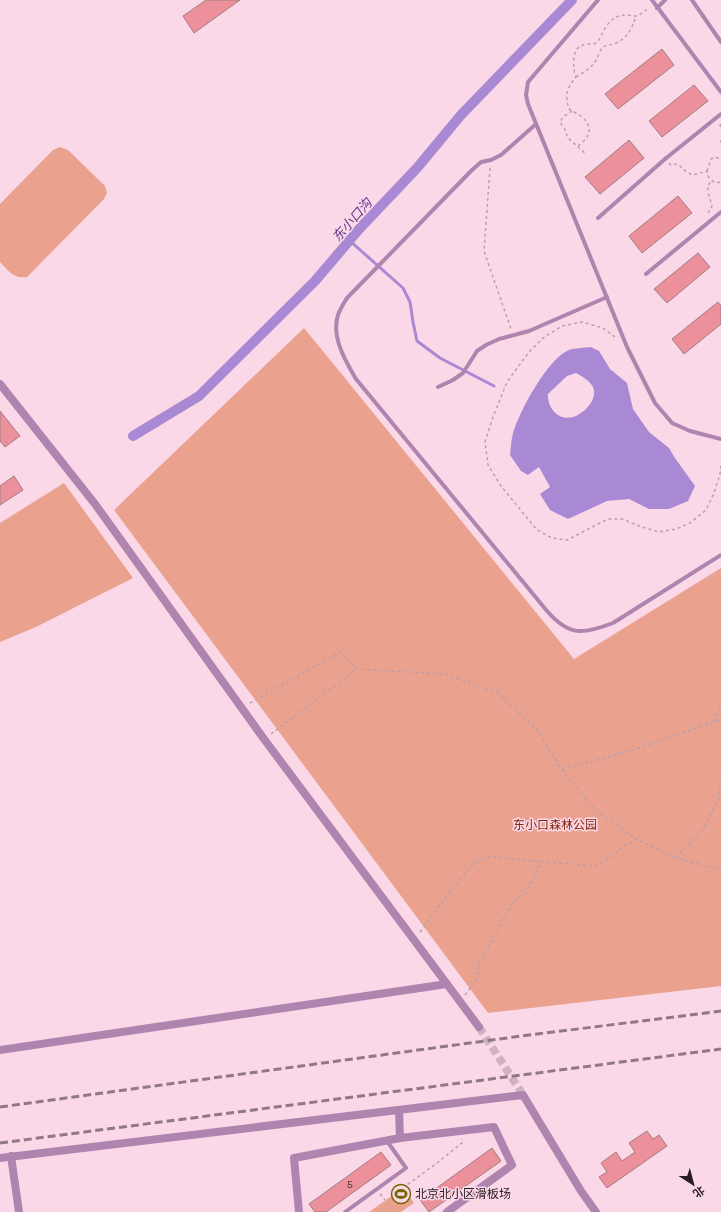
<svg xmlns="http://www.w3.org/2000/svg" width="721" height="1212" font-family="Rubik,'Noto Sans SC',sans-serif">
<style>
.green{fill:#eaa28f}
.water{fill:#aa89d4;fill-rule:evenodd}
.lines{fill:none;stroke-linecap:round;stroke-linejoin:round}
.stream{stroke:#aa89d4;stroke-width:3}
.canal{stroke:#aa89d4;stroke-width:10}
.building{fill:#ec909c;stroke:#a07d81}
.street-tunnel{stroke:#d1b2c0;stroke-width:8;stroke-dasharray:8 4;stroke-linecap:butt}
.path{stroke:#bb9fab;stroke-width:1.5;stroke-dasharray:3 3;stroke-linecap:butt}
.lane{stroke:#af85af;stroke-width:4}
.street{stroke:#af85af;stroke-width:8}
.rail{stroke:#917984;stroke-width:3;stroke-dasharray:8 4;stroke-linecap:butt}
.labels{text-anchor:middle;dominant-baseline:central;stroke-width:3;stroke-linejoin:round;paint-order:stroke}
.number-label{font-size:10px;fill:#593940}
.park-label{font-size:12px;fill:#8a2408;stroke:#fbd8e8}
.poi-label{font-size:12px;fill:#281c21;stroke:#fbd8e8;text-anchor:start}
.water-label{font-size:13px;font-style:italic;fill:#5f348c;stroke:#fbd8e8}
</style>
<rect width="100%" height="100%" fill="#fbd8e8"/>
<g class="green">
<path d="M 60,147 L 68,150 L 105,186 L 107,193 L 104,199 L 27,277 C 13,279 9,271 0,262 L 0,204 L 53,150 Z"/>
<path d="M 304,328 L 574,659 L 721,568 L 721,986 L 488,1013 L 114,510 Z"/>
<path d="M 64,483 L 133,578 L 36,627 L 0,642 L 0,523 Z"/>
<path d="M 403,1188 L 414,1203 L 401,1212 L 369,1212 Z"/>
</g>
<path class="water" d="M 591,347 L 599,351 L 610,369 L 627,383 L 633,409 L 649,432 L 669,448 L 675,458 L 695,486 L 688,501 L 669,509 L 649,509 L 629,499 L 607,501 L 568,519 L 550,510 L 540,494 L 550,487 L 539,467 L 528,475 L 521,471 L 510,455 C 511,448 511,440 513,433 C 519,412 548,358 569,350 C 575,348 584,348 591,347 ZM 576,373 C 581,376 587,379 591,384 C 601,396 585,414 573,417 C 558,421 547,407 548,394 L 567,376 Z"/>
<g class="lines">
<path class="stream" d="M 350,241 L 403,288 L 410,302 L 413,322 L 417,341 L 440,358 L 494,386"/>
<path class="canal" d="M 133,436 L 199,396 L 315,281 L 361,227 L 417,168 L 461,115 L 572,0"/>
</g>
<g class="building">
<path d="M 206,0 L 240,0 L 194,33 L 183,16 Z"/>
<path d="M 662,49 L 674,65 L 618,109 L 605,94 Z"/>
<path d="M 694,85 L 708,101 L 662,137 L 649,121 Z"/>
<path d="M 629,140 L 644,158 L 600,194 L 585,177 Z"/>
<path d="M 678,196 L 692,213 L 642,253 L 629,236 Z"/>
<path d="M 698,253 L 710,267 L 667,303 L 654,289 Z"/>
<path d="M 718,302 L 721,306 L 721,324 L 684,354 L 672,339 Z"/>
<path d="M 0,411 L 20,436 L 5,447 L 0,441 Z"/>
<path d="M 14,476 L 23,490 L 0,505 L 0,486 Z"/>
<path d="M 647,1131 L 653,1139 L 659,1135 L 667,1146 L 607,1188 L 599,1177 L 607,1172 L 601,1163 L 616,1152 L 622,1161 L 635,1152 L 629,1143 Z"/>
<path d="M 492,1148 L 501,1161 L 429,1212 L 420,1200 Z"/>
<path d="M 381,1152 L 391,1165 L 326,1212 L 315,1212 L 309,1204 Z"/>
</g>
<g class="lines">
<path class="street-tunnel" d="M 479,1027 L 523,1095"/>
<g class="path">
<path d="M 576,77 C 583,73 590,69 595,62 C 598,58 599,52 602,48 C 605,45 610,45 614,44 C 627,39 632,29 636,16"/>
<path d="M 572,111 L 563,117 L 560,122 L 566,131 L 567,137 L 586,154"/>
<path d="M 720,124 L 721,129"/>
<path d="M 721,140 L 721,145"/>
<path d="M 578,146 C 587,139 594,131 585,120 C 582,116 574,112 569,109 C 565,95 566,89 576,77 C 573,70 571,50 581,46 C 585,43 592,45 596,43 C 601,39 602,32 606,27 C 611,19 617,15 626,15 C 629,15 633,16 636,16 C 641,15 644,10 649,9"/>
<path d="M 669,163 L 671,165 L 678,164 L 684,170 L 692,175 L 707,171 C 708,179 713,184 721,182"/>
<path d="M 490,168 L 484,251 L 511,329"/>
<path d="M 707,171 L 711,159 L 715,157 L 721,159"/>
<path d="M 708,213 L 712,206 L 708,192 L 708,185 L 711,182"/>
<path d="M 615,337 L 603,328 L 582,322 L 562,326 L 543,338 L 529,352 L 507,382 L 493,417 L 485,442 L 488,465 L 501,486 L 537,530 L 552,538 L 567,540 L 608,519 L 622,519 L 642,527 L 659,532 L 676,529 L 690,523 L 706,510 L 714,493 L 720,474 L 721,465"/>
<path d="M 250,703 L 341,652 L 357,669 L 444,674 L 496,692 L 536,728 L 562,770 L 596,811 L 638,840 L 676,858 L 721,870"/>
<path d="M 714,722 L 721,707"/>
<path d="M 271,734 L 357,669"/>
<path d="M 562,770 L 645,746 L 721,719"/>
<path d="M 676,858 L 703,829 L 719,798 L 721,775"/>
<path d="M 420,932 L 448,894 L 473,864 L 489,857 L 595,866 L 614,855 L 625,845 L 637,840"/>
<path d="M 465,995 L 477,979 L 479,963 L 496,934 L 506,913 L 515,900 L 526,893 L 536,874 L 541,861"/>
<path d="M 403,1188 L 437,1163 L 463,1142 L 462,1139"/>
<path d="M 380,1194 L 385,1200"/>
</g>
<g class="lane">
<path d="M 598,0 L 528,82 L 526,95 L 528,104 L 627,347 L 655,403 L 672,423 L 690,431 L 721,439"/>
<path d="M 652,0 L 721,92"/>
<path d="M 692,0 L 721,42"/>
<path d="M 657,8 L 665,0"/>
<path d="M 536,124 L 501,155 L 491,160 L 481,162 L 472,170 L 347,298 C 344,303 340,309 338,315 C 331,337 345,360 356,379 L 547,611 C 569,636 582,635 613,623 L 721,555"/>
<path d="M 598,218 L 665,159 L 721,114"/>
<path d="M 646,274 L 721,212"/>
<path d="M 438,387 L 453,380 L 463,373 L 477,351 L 486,345 L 499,339 L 529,331 L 607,297"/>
<path d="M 345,1212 L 406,1168 L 387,1141"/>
</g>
<g class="street">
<path d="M 0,384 L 95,504 L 264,739 L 479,1027"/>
<path d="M 0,1050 L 447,984"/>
<path d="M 400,1138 L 494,1127 L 512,1165 L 447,1212"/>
<path d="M 11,1156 L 19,1212"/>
<path d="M 0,1158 L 523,1095 L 581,1191 L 596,1212"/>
<path d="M 299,1212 L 294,1158 L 400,1138 L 399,1110"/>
</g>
<g class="rail">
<path d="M 0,1107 L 514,1037 L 721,1011"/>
<path d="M 0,1143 L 721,1049"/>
</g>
</g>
<defs>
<symbol id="stadium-ring" viewBox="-11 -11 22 22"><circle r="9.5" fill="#fbd8e8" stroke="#716800" stroke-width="1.5"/><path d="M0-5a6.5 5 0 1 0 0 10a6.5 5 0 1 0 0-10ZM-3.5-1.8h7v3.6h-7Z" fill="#716800"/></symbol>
</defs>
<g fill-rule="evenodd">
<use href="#stadium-ring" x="390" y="1183" width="22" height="22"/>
</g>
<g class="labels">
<g class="number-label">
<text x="350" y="1185">5</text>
</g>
<g class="park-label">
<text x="555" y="825">东小口森林公园</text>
</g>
<g class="poi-label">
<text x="415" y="1194">北京北小区滑板场</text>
</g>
<g class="water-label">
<text transform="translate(352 220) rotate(-49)">东小口沟</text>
</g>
</g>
<g transform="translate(693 1184) rotate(144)" stroke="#fbd8e8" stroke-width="3" paint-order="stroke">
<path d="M0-3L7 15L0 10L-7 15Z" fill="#281c21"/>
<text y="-6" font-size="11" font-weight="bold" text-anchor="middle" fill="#281c21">北</text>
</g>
</svg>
